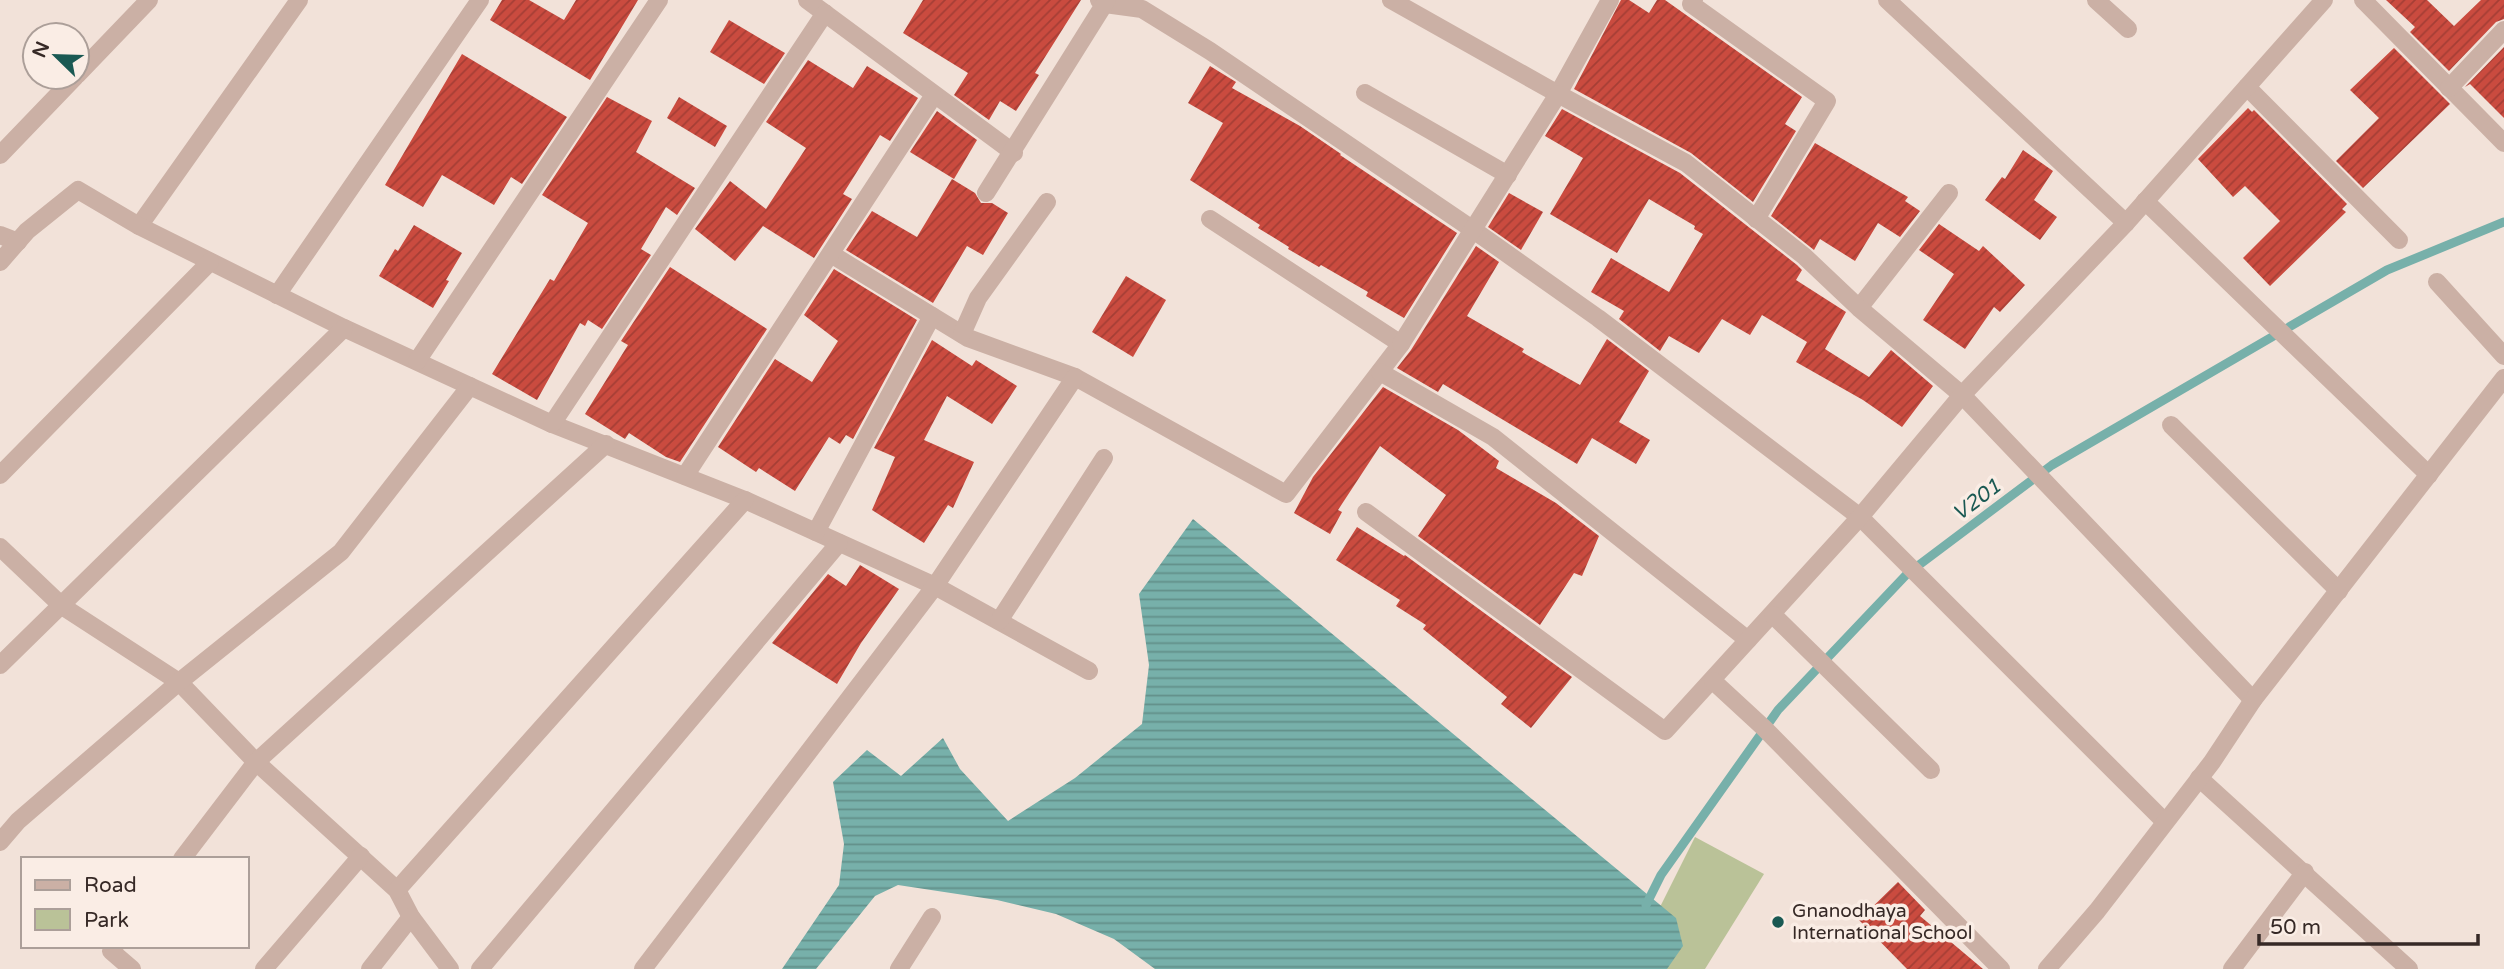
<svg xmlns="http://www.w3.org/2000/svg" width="2504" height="969" font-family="'Varela Round',sans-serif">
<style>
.park{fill:#bac298}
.water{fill:url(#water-rules)}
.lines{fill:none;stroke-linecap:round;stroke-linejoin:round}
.stream{stroke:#77b0aa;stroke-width:9}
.building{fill:url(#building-hatch)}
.street{stroke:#cbb0a5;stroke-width:18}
.poi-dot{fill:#1a5953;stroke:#faede5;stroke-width:2.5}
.labels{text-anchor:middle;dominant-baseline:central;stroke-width:7;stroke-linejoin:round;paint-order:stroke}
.poi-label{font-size:19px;fill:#362926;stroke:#faede5;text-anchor:start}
.water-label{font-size:21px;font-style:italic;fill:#1a5953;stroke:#faede5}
</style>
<defs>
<pattern id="water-rules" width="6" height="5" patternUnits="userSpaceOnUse" patternTransform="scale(1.75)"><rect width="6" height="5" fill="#77b0aa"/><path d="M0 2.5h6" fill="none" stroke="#628f8a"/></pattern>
<pattern id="building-hatch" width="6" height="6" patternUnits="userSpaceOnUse" patternTransform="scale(1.75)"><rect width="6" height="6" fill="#ca4b3f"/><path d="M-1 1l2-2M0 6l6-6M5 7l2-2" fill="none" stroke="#a53e35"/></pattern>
</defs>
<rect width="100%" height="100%" fill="#f2e2d9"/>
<path class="park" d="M 1695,837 L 1764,874 L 1705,969 L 1629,969 Z"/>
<path class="water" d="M 1193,519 L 1676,918 L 1683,946 L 1667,969 L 1155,969 L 1114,939 L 1056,914 L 997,900 L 898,885 L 875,896 L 816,969 L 782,969 L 839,885 L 844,844 L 833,782 L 867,750 L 901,776 L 943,738 L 960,769 L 1008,821 L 1075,778 L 1142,724 L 1149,665 L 1139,594 Z"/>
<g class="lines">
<path class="stream" d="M 1646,905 L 1661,875 L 1778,710 L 1907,574 L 2052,465 L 2387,270 L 2504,222"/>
</g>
<g class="building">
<path d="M 502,0 L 529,0 L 564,20 L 576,0 L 638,0 L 590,80 L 490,20 Z"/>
<path d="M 923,0 L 1081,0 L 1035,73 L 1039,75 L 1016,111 L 1000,101 L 989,120 L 954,95 L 968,73 L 903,33 Z"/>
<path d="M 1621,0 L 1629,0 L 1649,13 L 1657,0 L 1665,0 L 1802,97 L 1785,124 L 1796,131 L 1753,202 L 1691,153 L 1574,89 Z"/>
<path d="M 2386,0 L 2427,0 L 2454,26 L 2481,0 L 2504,0 L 2504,19 L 2496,22 L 2449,71 L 2410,32 L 2415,27 Z"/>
<path d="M 729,20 L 785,53 L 764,84 L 710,52 Z"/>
<path d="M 2504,47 L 2504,118 L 2470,84 L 2465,87 Z"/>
<path d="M 2394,48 L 2450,104 L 2363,188 L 2336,161 L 2379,118 L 2350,90 Z"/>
<path d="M 462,54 L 567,117 L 522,184 L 511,177 L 494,205 L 442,175 L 423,207 L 385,185 Z"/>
<path d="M 808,60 L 853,88 L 867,66 L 918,98 L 890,141 L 880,135 L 843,194 L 852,199 L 814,258 L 763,226 L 735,261 L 695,229 L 730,181 L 766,209 L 806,148 L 766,122 Z"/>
<path d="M 1210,66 L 1236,82 L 1232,88 L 1300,126 L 1341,154 L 1340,155 L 1457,233 L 1404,318 L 1366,296 L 1368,292 L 1321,265 L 1319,267 L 1288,249 L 1289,247 L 1258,228 L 1260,225 L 1190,180 L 1223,123 L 1188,103 Z"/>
<path d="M 607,97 L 652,121 L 636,152 L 695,188 L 677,215 L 666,207 L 641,249 L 651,255 L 602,329 L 588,320 L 585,326 L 580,323 L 537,400 L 492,374 L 550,279 L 554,281 L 588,223 L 542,195 Z"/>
<path d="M 679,97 L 727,126 L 715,147 L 667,118 Z"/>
<path d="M 2248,108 L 2252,112 L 2254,110 L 2347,204 L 2342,209 L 2346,212 L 2270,286 L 2243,258 L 2280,221 L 2245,186 L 2233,197 L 2198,159 Z"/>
<path d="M 1562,109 L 1680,173 L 1797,265 L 1802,270 L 1796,280 L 1846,312 L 1825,349 L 1869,377 L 1891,350 L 1933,386 L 1902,427 L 1863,400 L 1796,362 L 1807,342 L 1762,315 L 1750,335 L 1722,319 L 1699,353 L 1669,336 L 1660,351 L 1619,319 L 1624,311 L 1591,292 L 1611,258 L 1669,292 L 1703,234 L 1694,229 L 1695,226 L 1649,199 L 1617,253 L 1550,214 L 1583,158 L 1545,136 Z"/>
<path d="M 937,111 L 977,140 L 954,179 L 910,152 Z"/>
<path d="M 1815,143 L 1908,197 L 1905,201 L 1920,211 L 1900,237 L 1878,223 L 1855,261 L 1820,239 L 1814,250 L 1771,216 Z"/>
<path d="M 2023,150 L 2053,171 L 2034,200 L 2057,217 L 2040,240 L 1985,200 L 2002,177 L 2005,179 Z"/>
<path d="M 952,179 L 975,193 L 981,203 L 992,203 L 1008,213 L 983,255 L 967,246 L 933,303 L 846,250 L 872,211 L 917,237 Z"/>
<path d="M 1509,193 L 1543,212 L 1521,250 L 1488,227 Z"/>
<path d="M 1939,224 L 1979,251 L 1983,246 L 2025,285 L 2000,312 L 1994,307 L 1965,349 L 1923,320 L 1954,274 L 1919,250 Z"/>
<path d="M 414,225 L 462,253 L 446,280 L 449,281 L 433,308 L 379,276 L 395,249 L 398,251 Z"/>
<path d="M 1476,246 L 1499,262 L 1467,316 L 1524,349 L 1522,352 L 1580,385 L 1607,339 L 1649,371 L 1619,422 L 1650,440 L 1636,464 L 1592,438 L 1577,464 L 1443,384 L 1438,392 L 1397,368 L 1411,350 Z"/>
<path d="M 670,267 L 767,329 L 680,462 L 666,457 L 629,433 L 625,439 L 585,414 L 628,345 L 621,341 Z"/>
<path d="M 834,269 L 917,320 L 853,439 L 846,435 L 840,444 L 829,437 L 795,491 L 759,468 L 756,472 L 718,447 L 775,359 L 812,382 L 838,341 L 804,315 Z"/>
<path d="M 1126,276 L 1166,300 L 1133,357 L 1092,332 Z"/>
<path d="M 932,340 L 972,366 L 976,360 L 1017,386 L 992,424 L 947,396 L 924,440 L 974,462 L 953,508 L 948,505 L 924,543 L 872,510 L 895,457 L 874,448 Z"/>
<path d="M 1383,387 L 1458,430 L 1499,461 L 1496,468 L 1556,503 L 1599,536 L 1582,576 L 1574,573 L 1540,625 L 1418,536 L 1446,495 L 1380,446 L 1338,510 L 1342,512 L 1330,534 L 1294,513 L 1313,477 Z"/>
<path d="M 1357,527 L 1404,556 L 1405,555 L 1572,677 L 1531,728 L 1501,704 L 1507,697 L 1423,629 L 1426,625 L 1396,606 L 1400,600 L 1336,560 Z"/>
<path d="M 860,565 L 899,589 L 861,643 L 837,684 L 772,643 L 828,574 L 846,586 Z"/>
<path d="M 1898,882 L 1925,910 L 1920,916 L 1983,969 L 1907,969 L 1859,920 Z"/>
</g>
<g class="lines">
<g class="street">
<path d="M 807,0 L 1014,153"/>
<path d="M 1099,0 L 1105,4 L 1142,9 L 1210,51 L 1472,229 L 1598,318 L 1860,517 L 2165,822"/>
<path d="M 1391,0 L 1558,94 L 1610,0"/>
<path d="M 1694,0 L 1691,4 L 1827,101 L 1756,219"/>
<path d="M 1887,0 L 2126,223"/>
<path d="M 2096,0 L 2128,29"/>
<path d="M 2363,0 L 2504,143"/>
<path d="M 77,75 L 149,0"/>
<path d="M 2247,87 L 2399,240"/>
<path d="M 2449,88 L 2504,30"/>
<path d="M 1365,93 L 1508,175"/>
<path d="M 0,155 L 75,77"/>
<path d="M 986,193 L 1107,0"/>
<path d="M 2145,201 L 2429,475"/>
<path d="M 139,226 L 299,0"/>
<path d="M 0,235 L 18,242"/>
<path d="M 831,254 L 968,338 L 1075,377 L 1286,494 L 1401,344 L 1210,219"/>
<path d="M 0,262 L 27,231 L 78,190 L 139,226 L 344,328 L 552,424 L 745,500 L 935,586 L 1089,671"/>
<path d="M 2437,282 L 2504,356"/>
<path d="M 277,295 L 480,0"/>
<path d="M 1859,308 L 1949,193"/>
<path d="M 962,334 L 978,298 L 1047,202"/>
<path d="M 1401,344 L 1558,94 L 1686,163 L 1804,256 L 1859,308 L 1962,395 L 2253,700"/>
<path d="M 417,361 L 659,0"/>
<path d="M 1380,372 L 1493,437 L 1748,640"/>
<path d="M 552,424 L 825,13"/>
<path d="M 2171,425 L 2339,591"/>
<path d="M 0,475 L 210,262"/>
<path d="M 685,476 L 934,95"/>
<path d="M 1366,512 L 1665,731 L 1860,517 L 1962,395 L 2126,223 L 2324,0"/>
<path d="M 816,532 L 932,316"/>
<path d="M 0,547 L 62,606 L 179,682 L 256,762 L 397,890 L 411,917 L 450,969"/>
<path d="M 1773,615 L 1931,770"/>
<path d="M 999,621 L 1104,458"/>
<path d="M 0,665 L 344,328"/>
<path d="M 1713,681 L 1764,728 L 2001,969"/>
<path d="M 2199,778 L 2409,969"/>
<path d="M 0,842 L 18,821 L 179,682 L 341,552 L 470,386"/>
<path d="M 182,859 L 256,762 L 606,444"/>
<path d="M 397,890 L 745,500"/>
<path d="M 115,946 L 111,951 L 132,969"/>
<path d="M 264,969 L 361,856"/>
<path d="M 370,969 L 411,917"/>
<path d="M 480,969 L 839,543"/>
<path d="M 643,969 L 935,586 L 1075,377"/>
<path d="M 899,969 L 932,917"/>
<path d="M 2047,969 L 2097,911 L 2212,762 L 2253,700 L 2504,378"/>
<path d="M 2232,969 L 2305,872"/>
</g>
</g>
<circle class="poi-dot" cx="1778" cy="922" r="7"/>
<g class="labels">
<g class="poi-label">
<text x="1792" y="911">Gnanodhaya<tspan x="1792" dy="22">International School</tspan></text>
</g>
<g class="water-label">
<text transform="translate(1977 500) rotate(-37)">V201</text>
</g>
</g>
<rect x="21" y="857" width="228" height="91" fill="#faede5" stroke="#ac9f99" stroke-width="2"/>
<rect x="35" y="880" width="35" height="10" fill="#cbb0a5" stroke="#ac9f99" stroke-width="2"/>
<text x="84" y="892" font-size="21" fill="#362926">Road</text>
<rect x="35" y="909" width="35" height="21" fill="#bac298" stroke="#ac9f99" stroke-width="2"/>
<text x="84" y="927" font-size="21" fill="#362926">Park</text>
<g transform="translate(56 56) rotate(293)"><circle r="33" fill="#faede5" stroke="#ac9f99" stroke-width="2"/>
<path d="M0-5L12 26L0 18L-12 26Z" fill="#1a5953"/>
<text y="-10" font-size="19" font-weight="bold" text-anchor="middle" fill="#362926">N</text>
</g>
<path d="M2259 934v10h219v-10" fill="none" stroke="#362926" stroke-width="3.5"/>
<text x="2270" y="934" font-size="21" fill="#362926" stroke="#faede5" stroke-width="5" paint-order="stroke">50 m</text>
</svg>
